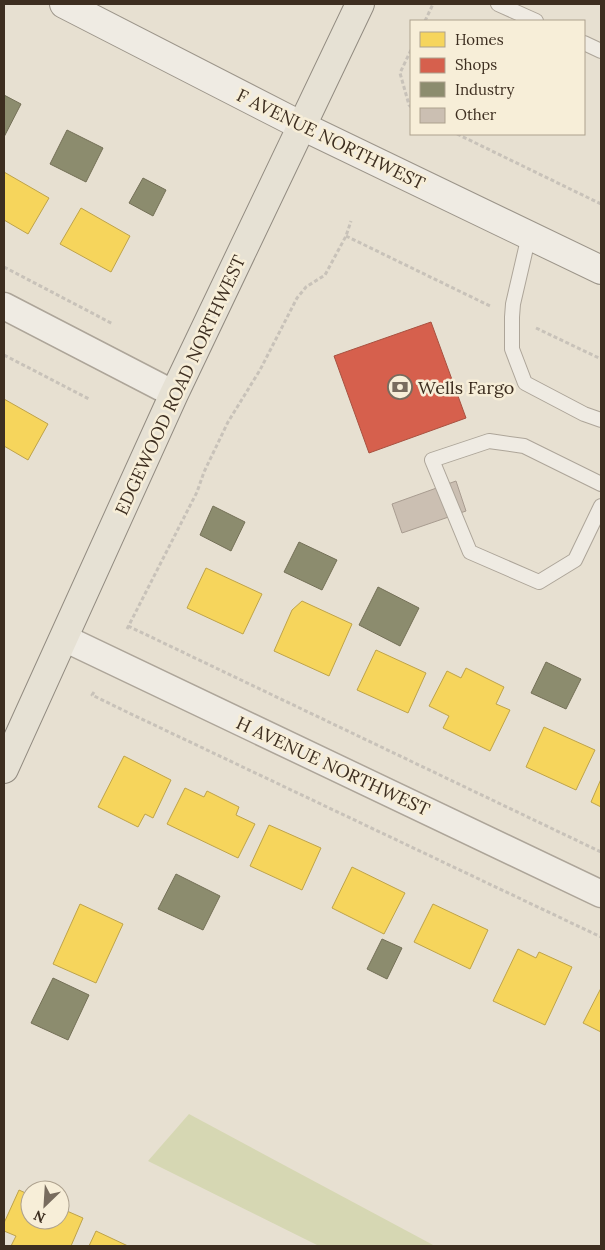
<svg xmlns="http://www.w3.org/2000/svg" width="605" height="1250" font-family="Lora,serif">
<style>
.green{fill:#d6d7b3}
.homes{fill:#f6d55c;stroke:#bea34a}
.shops{fill:#d6604d;stroke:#a85140}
.industry{fill:#8c8c6e;stroke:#747057}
.building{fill:#cbbfb2;stroke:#a89c90}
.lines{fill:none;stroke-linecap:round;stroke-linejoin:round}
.lane-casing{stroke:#ada599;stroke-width:16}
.street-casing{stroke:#ada599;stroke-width:29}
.secondary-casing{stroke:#9c958a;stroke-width:30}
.primary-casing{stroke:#928b80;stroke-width:30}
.path{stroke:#c8c2b9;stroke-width:3;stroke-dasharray:4 2.5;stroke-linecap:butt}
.lane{stroke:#efebe3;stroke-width:14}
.street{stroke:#efebe3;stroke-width:26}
.secondary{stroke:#efebe3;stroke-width:28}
.primary{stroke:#e6e1d4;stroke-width:28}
.labels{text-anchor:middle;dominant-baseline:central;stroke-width:5;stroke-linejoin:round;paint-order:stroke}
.street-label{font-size:18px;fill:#3d2e20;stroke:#f7eed8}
.poi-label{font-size:18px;fill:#3d2e20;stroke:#f7eed8;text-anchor:start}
</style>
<rect width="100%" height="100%" fill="#e7e0d1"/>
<path class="green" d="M 189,1114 L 435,1246 L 319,1246 L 148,1161 Z"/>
<g class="homes">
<path d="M 4,172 L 49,198 L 28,234 L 4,220 Z"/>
<path d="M 81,208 L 130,236 L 111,272 L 60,244 Z"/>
<path d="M 4,399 L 48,424 L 28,460 L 4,446 Z"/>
<path d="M 206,568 L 262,594 L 243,634 L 187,608 Z"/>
<path d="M 302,601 L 352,624 L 329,676 L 274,651 L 292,610 Z"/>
<path d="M 376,650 L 426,673 L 408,713 L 357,690 Z"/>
<path d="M 466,668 L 504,687 L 496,704 L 510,710 L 490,751 L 443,728 L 449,716 L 429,706 L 447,671 L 461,678 Z"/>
<path d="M 544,727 L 595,750 L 576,790 L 526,767 Z"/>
<path d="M 124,756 L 171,780 L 153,818 L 145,814 L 138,827 L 98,807 Z"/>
<path d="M 601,779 L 601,807 L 591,802 Z"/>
<path d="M 185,788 L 204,797 L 207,791 L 239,807 L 236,815 L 255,824 L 238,858 L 167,824 Z"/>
<path d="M 269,825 L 321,848 L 302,890 L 250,866 Z"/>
<path d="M 352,867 L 405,893 L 384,934 L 332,908 Z"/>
<path d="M 80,904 L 123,924 L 96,983 L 53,964 Z"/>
<path d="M 433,904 L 488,930 L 470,969 L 414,942 Z"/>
<path d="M 518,949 L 536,958 L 539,952 L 572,967 L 545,1025 L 493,1001 Z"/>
<path d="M 601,988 L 601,1032 L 583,1023 Z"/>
<path d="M 19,1190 L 30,1195 L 30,1220 L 60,1220 L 60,1208 L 83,1218 L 71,1246 L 11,1246 L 16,1236 L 4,1231 L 4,1223 Z"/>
<path d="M 96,1231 L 128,1246 L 89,1246 Z"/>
</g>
<path class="shops" d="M 431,322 L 466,418 L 369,453 L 334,356 Z"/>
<g class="industry">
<path d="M 4,95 L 21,104 L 4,137 Z"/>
<path d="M 67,130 L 103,148 L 86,182 L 50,164 Z"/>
<path d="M 143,178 L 166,190 L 153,216 L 129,203 Z"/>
<path d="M 213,506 L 245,522 L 231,551 L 200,535 Z"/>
<path d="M 299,542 L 337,560 L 322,590 L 284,572 Z"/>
<path d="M 378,587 L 419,608 L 400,646 L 359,625 Z"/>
<path d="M 546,662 L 581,679 L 566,709 L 531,693 Z"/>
<path d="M 176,874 L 220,896 L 203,930 L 158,909 Z"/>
<path d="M 382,939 L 402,948 L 387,979 L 367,969 Z"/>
<path d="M 53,978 L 89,995 L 68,1040 L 31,1023 Z"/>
</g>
<path class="building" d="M 456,481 L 466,511 L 402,533 L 392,504 Z"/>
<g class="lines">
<defs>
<g id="lane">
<path d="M 498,4 L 536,21"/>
<path d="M 584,43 L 601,51"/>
<path d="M 529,235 L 513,304 L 512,317 L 512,349 L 525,383 L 584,414 L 601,420"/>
<path d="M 601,484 L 524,446 L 489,441 L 432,460 L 470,552 L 539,582 L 575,560 L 601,506"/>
</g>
<g id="street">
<path d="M 4,306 L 174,394"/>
<path d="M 64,638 L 601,894"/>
</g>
<path id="secondary" d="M 64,4 L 302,126 L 601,270"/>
<path id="primary" d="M 4,769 L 174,394 L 360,4"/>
</defs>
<use href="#lane" class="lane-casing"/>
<use href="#street" class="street-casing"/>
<use href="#secondary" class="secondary-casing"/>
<use href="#primary" class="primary-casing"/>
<g class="path">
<path d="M 425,21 L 433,4"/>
<path d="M 411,50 L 400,73 L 409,105 L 411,107"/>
<path d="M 457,134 L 601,204"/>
<path d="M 346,236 L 490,306"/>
<path d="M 4,267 L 113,324"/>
<path d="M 536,328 L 601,359"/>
<path d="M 4,355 L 89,399"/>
<path d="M 128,626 L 601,852"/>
<path d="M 127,629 L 197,492 L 204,472 L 228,422 L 260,370 L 297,298 L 306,287 L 325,275 L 346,236 L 351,221"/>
<path d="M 94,692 L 92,695 L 129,713 L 601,937"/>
</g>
<use href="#lane" class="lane"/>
<use href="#street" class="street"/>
<use href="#secondary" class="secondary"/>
<use href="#primary" class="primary"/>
</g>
<defs>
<symbol id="bank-ring" viewBox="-11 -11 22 22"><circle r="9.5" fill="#f7eed8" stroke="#786c5e" stroke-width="1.5"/><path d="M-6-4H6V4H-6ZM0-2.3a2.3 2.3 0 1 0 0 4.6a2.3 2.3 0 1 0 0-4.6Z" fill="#786c5e"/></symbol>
</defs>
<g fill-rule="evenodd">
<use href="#bank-ring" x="386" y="373" width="28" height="28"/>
</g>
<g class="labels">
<g class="street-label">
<text transform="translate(331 139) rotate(26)">F AVENUE NORTHWEST</text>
<text transform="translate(180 385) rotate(-65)">EDGEWOOD ROAD NORTHWEST</text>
<text transform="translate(333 766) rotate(25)">H AVENUE NORTHWEST</text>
</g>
<g class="poi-label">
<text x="418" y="387">Wells Fargo</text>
</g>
</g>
<rect width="605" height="1250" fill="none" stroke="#3d2e20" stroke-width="10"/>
<rect x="410" y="20" width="175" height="115" fill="#f7eed8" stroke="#ada18e"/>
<rect x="420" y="32" width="25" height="15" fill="#f6d55c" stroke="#ada18e"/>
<text x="455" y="45" font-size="15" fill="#3d2e20">Homes</text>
<rect x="420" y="58" width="25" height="15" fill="#d6604d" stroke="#ada18e"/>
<text x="455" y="70" font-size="15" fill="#3d2e20">Shops</text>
<rect x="420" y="82" width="25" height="15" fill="#8c8c6e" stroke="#ada18e"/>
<text x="455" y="95" font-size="15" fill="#3d2e20">Industry</text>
<rect x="420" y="108" width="25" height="15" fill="#cbbfb2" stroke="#ada18e"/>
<text x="455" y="120" font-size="15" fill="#3d2e20">Other</text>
<g transform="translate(45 1205) rotate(205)"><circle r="24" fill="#f7eed8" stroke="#ada18e"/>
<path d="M0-4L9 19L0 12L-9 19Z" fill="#786c5e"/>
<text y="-8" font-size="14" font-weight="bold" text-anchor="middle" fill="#3d2e20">N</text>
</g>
</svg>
